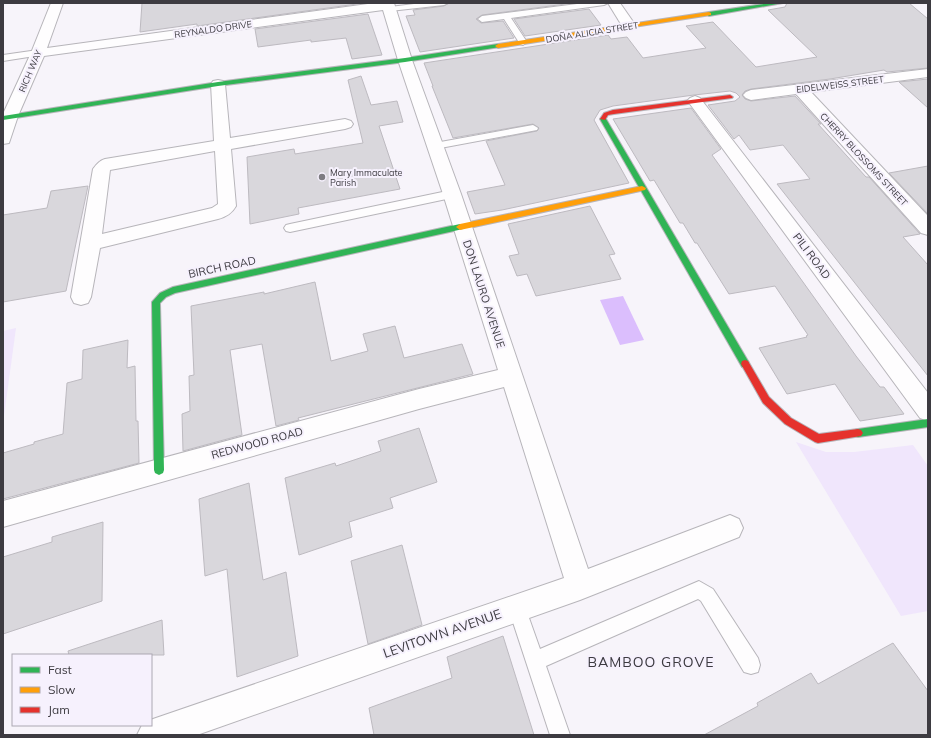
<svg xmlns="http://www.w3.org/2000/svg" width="931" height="738" font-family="Mulish,sans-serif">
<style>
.green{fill:#f0e6fc}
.water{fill:#dbbefd}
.building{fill:#d9d7dc;stroke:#bdbac0}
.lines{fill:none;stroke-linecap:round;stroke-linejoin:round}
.lane-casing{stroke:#b7b5ba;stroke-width:2}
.street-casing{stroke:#b7b5ba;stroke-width:2}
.fast-casing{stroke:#b7b5ba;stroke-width:2}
.slow-casing{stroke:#b7b5ba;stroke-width:2}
.jam-casing{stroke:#b7b5ba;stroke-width:2}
.lane{fill:#fefdfe;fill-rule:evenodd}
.street{fill:#fefdfe;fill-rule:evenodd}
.fast{fill:#30b455;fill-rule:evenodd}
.slow{fill:#ff9f0a;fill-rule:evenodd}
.jam{fill:#e5322d;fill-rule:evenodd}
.poi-dot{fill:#7e7c82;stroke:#f6f1fd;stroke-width:1.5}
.labels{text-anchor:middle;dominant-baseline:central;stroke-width:4;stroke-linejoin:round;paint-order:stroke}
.far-street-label{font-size:9px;fill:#3d3b41;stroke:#f6f1fd}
.far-poi-label{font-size:9px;fill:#3d3b41;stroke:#f6f1fd;text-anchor:start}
.street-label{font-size:11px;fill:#3d3b41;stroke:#f6f1fd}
.near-street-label{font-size:13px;fill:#3d3b41;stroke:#f6f1fd}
.near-neighbourhood-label{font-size:14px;letter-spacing:1px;fill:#3d3b41;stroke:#f6f1fd}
</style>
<rect width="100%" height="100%" fill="#f7f4fa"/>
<g class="green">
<path d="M 16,328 L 4,416 L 3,416 L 3,331 Z"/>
<path d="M 796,442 L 826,452 L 854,452 L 913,445 L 928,466 L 928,611 L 901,616 Z"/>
</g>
<path class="water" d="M 623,296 L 644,340 L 620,345 L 600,300 Z"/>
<g class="building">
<path d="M 142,3 L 364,3 L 197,26 L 197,24 L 140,32 Z"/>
<path d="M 449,3 L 573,3 L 482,15 L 476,19 L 481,23 L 503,21 L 514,38 L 420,52 L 406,16 L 415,15 L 413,10 L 444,6 Z"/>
<path d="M 787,3 L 909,3 L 928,19 L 928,68 L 887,72 L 884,70 L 830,79 L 751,89 L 745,91 L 742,95 L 745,99 L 751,101 L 795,96 L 821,124 L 818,124 L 866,177 L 869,177 L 920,234 L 903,237 L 928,265 L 928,376 L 777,184 L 810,179 L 783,145 L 750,150 L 739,135 L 734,139 L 708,105 L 735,101 L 740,97 L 736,93 L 730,91 L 694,95 L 613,106 L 600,110 L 594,120 L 629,183 L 502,210 L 475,214 L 467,192 L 505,185 L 486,141 L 537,131 L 539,128 L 533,124 L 453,138 L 432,86 L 433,86 L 424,63 L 608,35 L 611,39 L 627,37 L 643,58 L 706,48 L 686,26 L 713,22 L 756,67 L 817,57 L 768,10 L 785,7 Z"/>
<path d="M 589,9 L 601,25 L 525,36 L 514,19 Z"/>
<path d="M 368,14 L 382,55 L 352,59 L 346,38 L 311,42 L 311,40 L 258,47 L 255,29 Z"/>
<path d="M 361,76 L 371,105 L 397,101 L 403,122 L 379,126 L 400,189 L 298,208 L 299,214 L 250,224 L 247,157 L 294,149 L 295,154 L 363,143 L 348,80 Z"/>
<path d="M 928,79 L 928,108 L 899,82 Z"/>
<path d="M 691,108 L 721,149 L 712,155 L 856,356 L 880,387 L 884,387 L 904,414 L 860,421 L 835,384 L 787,394 L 759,348 L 807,337 L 806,336 L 808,335 L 775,286 L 729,294 L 697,243 L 695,243 L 683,223 L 680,223 L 654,180 L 650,181 L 613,119 Z"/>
<path d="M 928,166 L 928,214 L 889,173 Z"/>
<path d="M 88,186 L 66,291 L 3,302 L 3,215 L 47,208 L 51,191 Z"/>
<path d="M 590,206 L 615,254 L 609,255 L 621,279 L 536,296 L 527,274 L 517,276 L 509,256 L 519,254 L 508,224 Z"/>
<path d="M 315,282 L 331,361 L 368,351 L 363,334 L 395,326 L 404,358 L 462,344 L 473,374 L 298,418 L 299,420 L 276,426 L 262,344 L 230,350 L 242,435 L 183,451 L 182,414 L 190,411 L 189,376 L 194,375 L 191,306 L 264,292 L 264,294 Z"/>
<path d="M 128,340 L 127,368 L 135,366 L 136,421 L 138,421 L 139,463 L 3,499 L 3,453 L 34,444 L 34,442 L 63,434 L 67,383 L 82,379 L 83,350 Z"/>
<path d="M 419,428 L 437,482 L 390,498 L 393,508 L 349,522 L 352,537 L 299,555 L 285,478 L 335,463 L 336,466 L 381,451 L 378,441 Z"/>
<path d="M 249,483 L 263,580 L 286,572 L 298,656 L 237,677 L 227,569 L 205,576 L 199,499 Z"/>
<path d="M 103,522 L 102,601 L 3,634 L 3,557 L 52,542 L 52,537 Z"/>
<path d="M 402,545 L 422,625 L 368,644 L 351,561 Z"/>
<path d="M 162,620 L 164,655 L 69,655 L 68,651 Z"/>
<path d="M 503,636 L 534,735 L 374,735 L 369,708 L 452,678 L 447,657 Z"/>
<path d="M 893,643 L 928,691 L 928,735 L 704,735 L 758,706 L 757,703 L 811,673 L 818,684 Z"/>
</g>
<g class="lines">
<defs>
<g id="lane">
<path d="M 422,3 L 448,3 L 444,5 L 390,11 L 386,9 L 390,7 Z"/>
<path d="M 585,3 L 608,3 L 604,5 L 511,18 L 527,42 L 523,45 L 520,44 L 504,19 L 482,22 L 478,19 L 482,16 Z"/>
<path d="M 38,50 L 41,51 L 42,53 L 41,55 L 3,61 L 3,55 Z"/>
<path d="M 533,125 L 538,128 L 537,130 L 435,149 L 430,146 L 435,143 Z"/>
<path d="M 452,190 L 456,191 L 458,194 L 456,197 L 290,232 L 286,231 L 284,228 L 286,225 L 290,224 Z"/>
<path d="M 699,581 L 713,589 L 758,658 L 760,665 L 758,672 L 751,674 L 744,672 L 701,601 L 698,599 L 546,666 L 570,735 L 550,735 L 508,607 L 511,601 L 517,598 L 523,601 L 540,649 Z"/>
</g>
<g id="street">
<path d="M 51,3 L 63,3 L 47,48 L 375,3 L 394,3 L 412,60 L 461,194 L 588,569 L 730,515 L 739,519 L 743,528 L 739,537 L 580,600 L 197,735 L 137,735 L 142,725 L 151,725 L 151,720 L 153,719 L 564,578 L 504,387 L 419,409 L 3,527 L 3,501 L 419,389 L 498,370 L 443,194 L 398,60 L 383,10 L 44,56 L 18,116 L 9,143 L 3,144 L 3,114 L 31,53 Z"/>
<path d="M 608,3 L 620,3 L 636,26 L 634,29 L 624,29 Z"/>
<path d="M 928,69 L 928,77 L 811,92 L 928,216 L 928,235 L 921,233 L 796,94 L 751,100 L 746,98 L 743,95 L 746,92 L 751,90 Z"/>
<path d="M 218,80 L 223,81 L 225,84 L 230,138 L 345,119 L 351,121 L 353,124 L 351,127 L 345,129 L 231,149 L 236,206 C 232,213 226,217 218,219 L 100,248 L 91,297 L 88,303 L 81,305 L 74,303 L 71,297 L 93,169 C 97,164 99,161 105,159 L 214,141 L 211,84 L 213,81 ZM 215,151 L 218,204 L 212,208 L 102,234 L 110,170 Z"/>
<path d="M 695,96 L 700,98 L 928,393 L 928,421 L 920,418 L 690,104 L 687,101 L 690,98 Z"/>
</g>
<g id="fast">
<path d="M 770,3 L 783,3 L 709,16 L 706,14 L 709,12 Z"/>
<path d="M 498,44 L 500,45 L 500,47 L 405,62 L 218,86 L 3,120 L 3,116 L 218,82 L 405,58 Z"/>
<path d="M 603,117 L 606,119 L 748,361 L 749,364 L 748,367 L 742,367 L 600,119 Z"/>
<path d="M 460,224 L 463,225 L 463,229 L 175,293 L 166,297 L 160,303 L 164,470 L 163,473 L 159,475 L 155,473 L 154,470 L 152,302 L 160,293 L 173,287 Z"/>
<path d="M 928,419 L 928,427 L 858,437 L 855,436 L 853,433 L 855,430 L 858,429 Z"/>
</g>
<g id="slow">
<path d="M 709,12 L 711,13 L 711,15 L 498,48 L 495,46 L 498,44 Z"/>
<path d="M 642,186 L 646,188 L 645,190 L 460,230 L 456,227 L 460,224 Z"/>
</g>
<g id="jam">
<path d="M 730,95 L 733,97 L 732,98 L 614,114 L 608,115 L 605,120 L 600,119 L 604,113 L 613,110 Z"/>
<path d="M 745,360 L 748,361 L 769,397 L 791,418 L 819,434 L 858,429 L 861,430 L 863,433 L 861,436 L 818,443 L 815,442 L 785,424 L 763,403 L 741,364 L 742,361 Z"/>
</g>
</defs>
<use href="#lane" class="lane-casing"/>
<use href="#street" class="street-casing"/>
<use href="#fast" class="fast-casing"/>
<use href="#slow" class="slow-casing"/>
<use href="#jam" class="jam-casing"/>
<use href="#lane" class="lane"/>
<use href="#street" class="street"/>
<use href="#fast" class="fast"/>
<use href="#slow" class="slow"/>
<use href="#jam" class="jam"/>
</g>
<circle class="poi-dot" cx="322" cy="177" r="4"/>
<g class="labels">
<g class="far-street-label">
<text transform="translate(213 29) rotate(-8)">REYNALDO DRIVE</text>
<text transform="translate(592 32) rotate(-9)">DOÑA ALICIA STREET</text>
<text transform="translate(30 71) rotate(-67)">RICH WAY</text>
<text transform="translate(840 84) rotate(-7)">EIDELWEISS STREET</text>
<text transform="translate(864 159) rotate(47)">CHERRY BLOSSOMS STREET</text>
</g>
<g class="far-poi-label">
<text x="330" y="172">Mary Immaculate<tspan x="330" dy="10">Parish</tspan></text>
</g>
<g class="street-label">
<text transform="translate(812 256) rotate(53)">PILI ROAD</text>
<text transform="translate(222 267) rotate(-12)">BIRCH ROAD</text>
<text transform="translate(484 294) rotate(72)">DON LAURO AVENUE</text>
<text transform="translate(257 443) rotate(-15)">REDWOOD ROAD</text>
</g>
<g class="near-street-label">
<text transform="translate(442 633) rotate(-19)">LEVITOWN AVENUE</text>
</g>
<g class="near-neighbourhood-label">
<text x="651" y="662">BAMBOO GROVE</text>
</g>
</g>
<rect width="931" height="738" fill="none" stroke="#3d3b41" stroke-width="8"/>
<rect x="12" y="654" width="140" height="72" fill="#f6f1fd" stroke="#aca8b2"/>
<rect x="20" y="667" width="20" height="6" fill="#30b455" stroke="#aca8b2"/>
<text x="48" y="674" font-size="12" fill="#3d3b41">Fast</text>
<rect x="20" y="687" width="20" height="6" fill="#ff9f0a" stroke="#aca8b2"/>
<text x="48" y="694" font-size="12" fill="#3d3b41">Slow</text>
<rect x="20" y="707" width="20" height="6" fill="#e5322d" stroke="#aca8b2"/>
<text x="48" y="714" font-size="12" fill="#3d3b41">Jam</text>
</svg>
